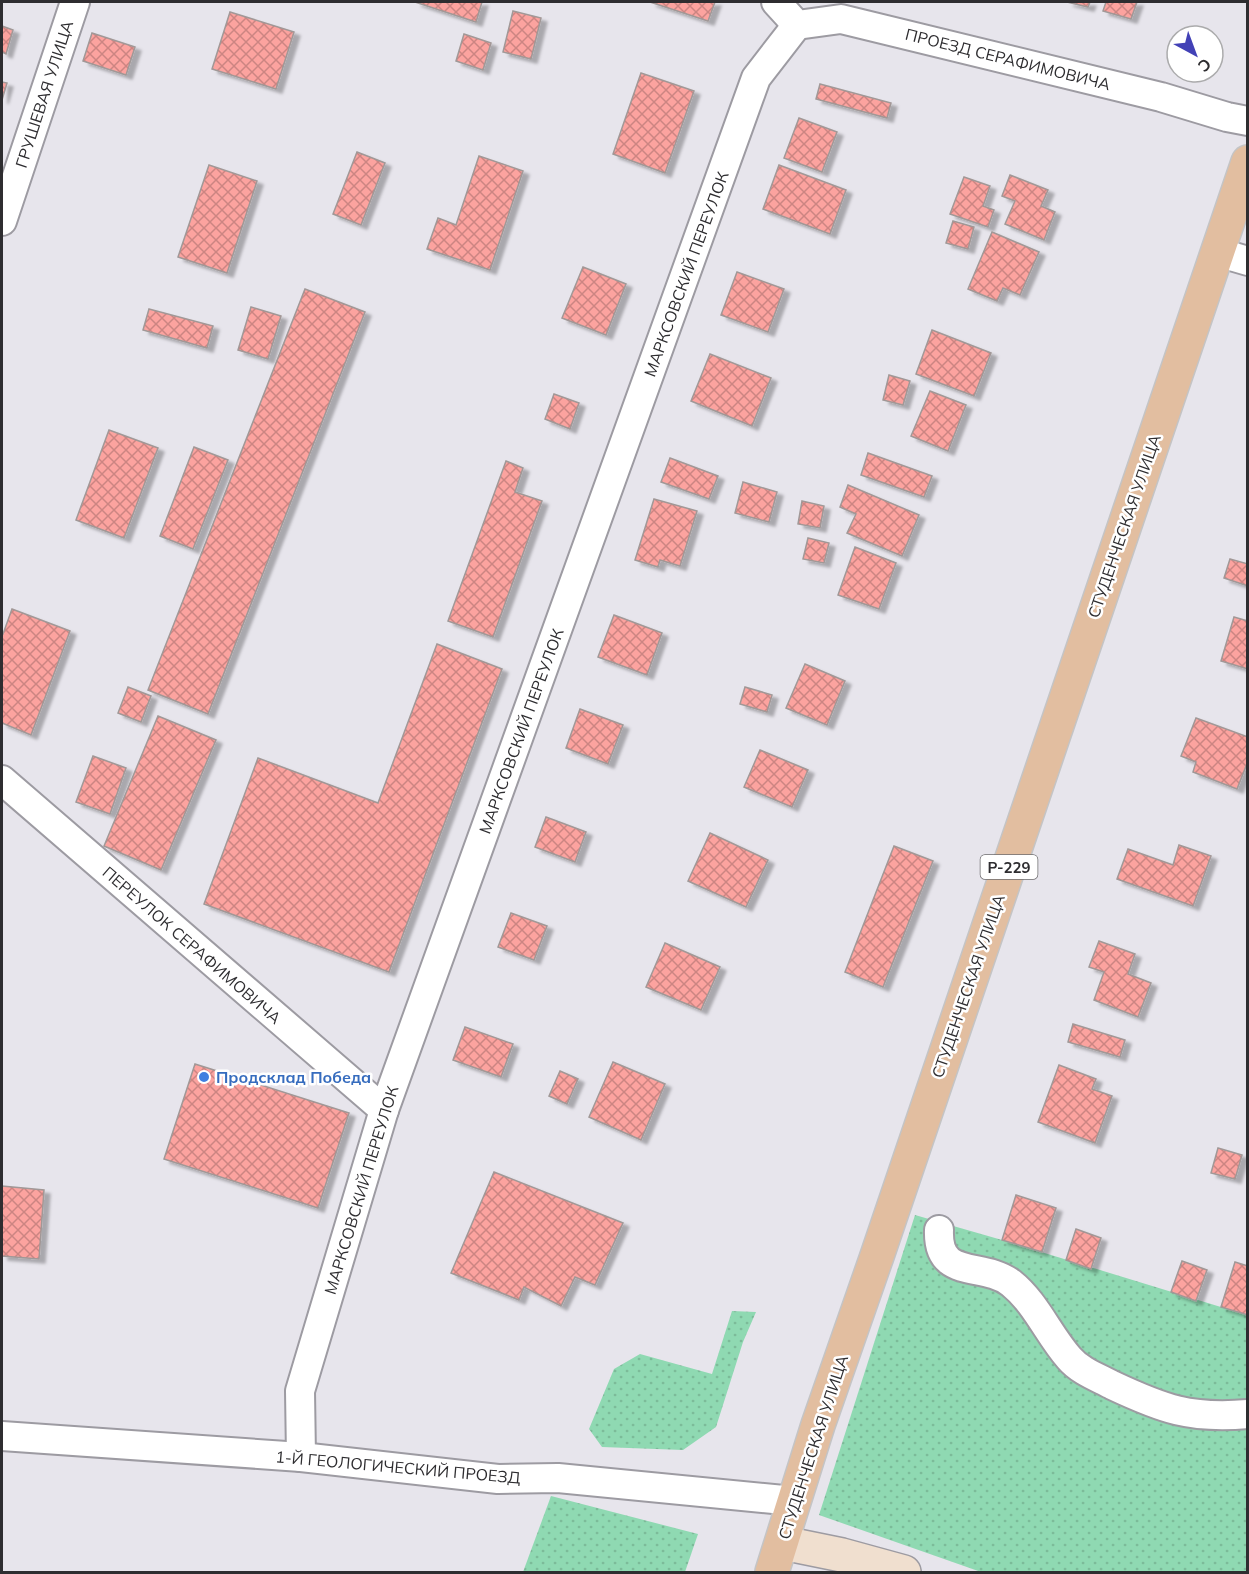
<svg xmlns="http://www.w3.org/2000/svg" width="1249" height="1574" font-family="Mulish,sans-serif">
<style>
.grass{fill:url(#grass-dots)}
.building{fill:url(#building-cross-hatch);stroke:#a19897;stroke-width:1.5;filter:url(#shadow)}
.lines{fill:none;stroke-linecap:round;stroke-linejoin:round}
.street-casing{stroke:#9d9ba2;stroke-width:32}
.secondary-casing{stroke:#9d9ba2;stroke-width:36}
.primary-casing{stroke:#c4c4c5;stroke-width:36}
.street{stroke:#fff;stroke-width:28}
.secondary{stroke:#f0dfcf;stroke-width:33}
.primary{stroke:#e2bea0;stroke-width:33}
.shop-dot{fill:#3f7fe0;stroke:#fff;stroke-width:2}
.labels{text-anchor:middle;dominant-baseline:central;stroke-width:5;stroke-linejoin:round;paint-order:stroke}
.shield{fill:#fff;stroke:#6d6c6e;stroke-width:1.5}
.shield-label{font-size:15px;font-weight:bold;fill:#2e2d30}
.street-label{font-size:16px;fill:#2e2d30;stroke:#fff}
.shop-label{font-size:16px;font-weight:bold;fill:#366cbe;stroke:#fff;text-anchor:start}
</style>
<defs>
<pattern id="grass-dots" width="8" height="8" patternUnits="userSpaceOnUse" patternTransform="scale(1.5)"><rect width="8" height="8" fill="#8fd9b2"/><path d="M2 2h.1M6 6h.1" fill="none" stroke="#7cbb99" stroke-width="1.8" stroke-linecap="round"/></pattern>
<pattern id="building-cross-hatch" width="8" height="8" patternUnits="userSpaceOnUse" patternTransform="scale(1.5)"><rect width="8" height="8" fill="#fca39f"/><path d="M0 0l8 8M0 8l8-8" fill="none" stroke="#cc8582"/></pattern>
<filter id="shadow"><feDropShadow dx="6" dy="4" stdDeviation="1.5" flood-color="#0004"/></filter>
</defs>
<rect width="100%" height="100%" fill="#e7e5ec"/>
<g class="grass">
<path d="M 915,1215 L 1002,1240 L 1247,1315 L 1247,1572 L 981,1572 L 819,1515 Z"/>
<path d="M 732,1311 L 756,1312 L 743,1342 L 716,1427 L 683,1450 L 602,1447 L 589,1429 L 614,1369 L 640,1354 L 712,1374 Z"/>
<path d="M 551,1496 L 698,1534 L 685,1572 L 523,1572 Z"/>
</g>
<g class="building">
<path d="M 415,2 L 482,2 L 476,22 Z"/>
<path d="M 650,2 L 715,2 L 708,21 Z"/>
<path d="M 1067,2 L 1090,2 L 1088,7 Z"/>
<path d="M 1106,2 L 1137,2 L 1131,19 L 1103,11 Z"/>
<path d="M 513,11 L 541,18 L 531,59 L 503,52 Z"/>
<path d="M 230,12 L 294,32 L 276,89 L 212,69 Z"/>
<path d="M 2,26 L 13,30 L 6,54 L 2,52 Z"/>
<path d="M 92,33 L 135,47 L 126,75 L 83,61 Z"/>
<path d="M 464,34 L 491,43 L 483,70 L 456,61 Z"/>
<path d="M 641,73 L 694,91 L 665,173 L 613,154 Z"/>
<path d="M 2,82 L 7,83 L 2,100 Z"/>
<path d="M 820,84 L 891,103 L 887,118 L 816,99 Z"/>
<path d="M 799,118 L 837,132 L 822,172 L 784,158 Z"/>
<path d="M 357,152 L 385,163 L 361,225 L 333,214 Z"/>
<path d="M 479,156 L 523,171 L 490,270 L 427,249 L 438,218 L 456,225 Z"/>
<path d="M 209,165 L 257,181 L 227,273 L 178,257 Z"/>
<path d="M 779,165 L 846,190 L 830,234 L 763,209 Z"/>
<path d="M 1010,175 L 1048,190 L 1041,206 L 1055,212 L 1044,240 L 1005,224 L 1015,201 L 1002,196 Z"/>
<path d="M 964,177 L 990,186 L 983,206 L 994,210 L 988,227 L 950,214 Z"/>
<path d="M 953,221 L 974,227 L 968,249 L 946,243 Z"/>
<path d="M 992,232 L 1039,252 L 1020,295 L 1003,288 L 997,301 L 968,289 Z"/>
<path d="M 583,267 L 626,284 L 606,335 L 562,318 Z"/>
<path d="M 737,272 L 784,289 L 768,332 L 721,315 Z"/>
<path d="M 305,289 L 365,312 L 208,714 L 148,690 Z"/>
<path d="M 251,307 L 281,316 L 268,359 L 238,350 Z"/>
<path d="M 149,309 L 213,326 L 207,348 L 143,330 Z"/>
<path d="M 932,330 L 991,353 L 974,396 L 916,374 Z"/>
<path d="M 710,354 L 771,378 L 752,426 L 691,401 Z"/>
<path d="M 889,375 L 910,381 L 903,405 L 883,400 Z"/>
<path d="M 930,391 L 966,405 L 948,451 L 911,436 Z"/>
<path d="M 554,394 L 579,403 L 570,429 L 545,419 Z"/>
<path d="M 109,430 L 158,448 L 124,538 L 76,520 Z"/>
<path d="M 194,447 L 228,460 L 193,549 L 160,536 Z"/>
<path d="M 868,453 L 932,476 L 924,497 L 861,475 Z"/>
<path d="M 670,458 L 718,476 L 709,499 L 661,482 Z"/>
<path d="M 506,461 L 523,468 L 515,492 L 542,501 L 493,637 L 448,621 Z"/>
<path d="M 743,482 L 777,492 L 769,522 L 735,513 Z"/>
<path d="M 848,485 L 919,515 L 902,556 L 847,533 L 856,514 L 840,507 Z"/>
<path d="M 654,499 L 697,511 L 680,566 L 660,560 L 658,567 L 635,560 Z"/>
<path d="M 802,501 L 824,506 L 820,528 L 798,524 Z"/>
<path d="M 808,538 L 829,543 L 824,563 L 803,559 Z"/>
<path d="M 855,547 L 896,563 L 879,609 L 838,595 Z"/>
<path d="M 1230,559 L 1248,564 L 1248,586 L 1224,578 Z"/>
<path d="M 12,609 L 70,631 L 31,735 L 2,723 L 2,633 L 3,634 Z"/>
<path d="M 614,615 L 662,633 L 647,675 L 598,657 Z"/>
<path d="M 1234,617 L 1248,621 L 1248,669 L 1221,661 Z"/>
<path d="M 437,644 L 502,669 L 389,972 L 204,904 L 258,758 L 378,803 Z"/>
<path d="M 805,664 L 845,681 L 827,725 L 786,708 Z"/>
<path d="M 128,687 L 151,696 L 141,722 L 118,713 Z"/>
<path d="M 745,687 L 772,695 L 767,712 L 740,704 Z"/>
<path d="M 580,709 L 623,725 L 608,764 L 566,748 Z"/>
<path d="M 158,716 L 216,740 L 161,870 L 104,846 Z"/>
<path d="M 1196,718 L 1248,737 L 1248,761 L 1237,789 L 1193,772 L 1196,762 L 1181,756 Z"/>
<path d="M 760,750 L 808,770 L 792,807 L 744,787 Z"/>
<path d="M 93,756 L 126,768 L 110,814 L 76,802 Z"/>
<path d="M 546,817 L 586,832 L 575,862 L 535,847 Z"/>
<path d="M 710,833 L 768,860 L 746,907 L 688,881 Z"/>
<path d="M 1179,845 L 1211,856 L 1193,906 L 1117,879 L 1128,849 L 1173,865 Z"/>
<path d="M 894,846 L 933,861 L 883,987 L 845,972 Z"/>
<path d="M 511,913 L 547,926 L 534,960 L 498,947 Z"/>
<path d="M 1099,941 L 1135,954 L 1128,974 L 1151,983 L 1138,1017 L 1094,1000 L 1104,972 L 1089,967 Z"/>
<path d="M 665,943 L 720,967 L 701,1010 L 646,987 Z"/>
<path d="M 1073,1024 L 1125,1040 L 1120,1057 L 1068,1042 Z"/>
<path d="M 465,1027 L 513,1044 L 501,1077 L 453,1060 Z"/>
<path d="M 613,1062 L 665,1084 L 641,1140 L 589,1117 Z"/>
<path d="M 195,1064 L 349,1113 L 318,1208 L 164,1159 Z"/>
<path d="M 1059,1065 L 1096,1079 L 1092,1089 L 1112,1096 L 1095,1143 L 1038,1122 Z"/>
<path d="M 560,1071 L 578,1079 L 567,1104 L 549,1096 Z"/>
<path d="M 1218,1148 L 1242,1155 L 1235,1179 L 1211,1173 Z"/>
<path d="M 494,1172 L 623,1223 L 595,1285 L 575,1277 L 561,1306 L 524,1287 L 519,1300 L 451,1273 Z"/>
<path d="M 2,1186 L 44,1190 L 39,1259 L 2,1256 Z"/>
<path d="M 1016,1195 L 1056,1208 L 1042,1252 L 1002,1240 Z"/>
<path d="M 1076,1229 L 1101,1238 L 1091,1269 L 1066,1260 Z"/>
<path d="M 1182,1261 L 1207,1270 L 1196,1301 L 1171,1292 Z"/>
<path d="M 1235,1262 L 1248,1266 L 1248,1315 L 1221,1307 Z"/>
</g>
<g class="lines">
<defs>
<g id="street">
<path d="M 776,2 L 797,25 L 841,19 L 1161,97 L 1227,117 L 1248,121"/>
<path d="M 2,221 L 75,2"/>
<path d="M 1217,252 L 1248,261"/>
<path d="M 2,780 L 384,1110"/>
<path d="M 939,1230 C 937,1281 982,1261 1011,1283 C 1036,1303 1048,1334 1069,1358 C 1080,1371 1097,1377 1112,1385 C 1163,1409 1190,1419 1248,1414"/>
<path d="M 2,1436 L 301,1457 L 498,1479 L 558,1478 L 794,1501"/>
<path d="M 301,1457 L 300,1391 L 384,1110 L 756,78 L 797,25"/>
</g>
<path id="secondary" d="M 783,1543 L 842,1555 L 904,1572"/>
<path id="primary" d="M 772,1572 L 818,1425 L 877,1256 L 1248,162"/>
</defs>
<use href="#street" class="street-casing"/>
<use href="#secondary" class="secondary-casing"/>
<use href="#primary" class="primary-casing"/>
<use href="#street" class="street"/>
<use href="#secondary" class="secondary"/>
<use href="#primary" class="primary"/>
</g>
<circle class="shop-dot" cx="204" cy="1077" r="6"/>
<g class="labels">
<rect class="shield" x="980.5" y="855" width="57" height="24" rx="4.5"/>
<g class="shield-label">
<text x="1009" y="867">Р-229</text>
</g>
<g class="street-label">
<text transform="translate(1008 59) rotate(14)">ПРОЕЗД СЕРАФИМОВИЧА</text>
<text transform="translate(44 94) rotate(-72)">ГРУШЕВАЯ УЛИЦА</text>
<text transform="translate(686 274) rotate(-70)">МАРКСОВСКИЙ ПЕРЕУЛОК</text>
<text transform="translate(1124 526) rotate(-71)">СТУДЕНЧЕСКАЯ УЛИЦА</text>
<text transform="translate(521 731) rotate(-70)">МАРКСОВСКИЙ ПЕРЕУЛОК</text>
<text transform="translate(192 945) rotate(41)">ПЕРЕУЛОК СЕРАФИМОВИЧА</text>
<text transform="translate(968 986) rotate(-71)">СТУДЕНЧЕСКАЯ УЛИЦА</text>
<text transform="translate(361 1190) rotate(-73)">МАРКСОВСКИЙ ПЕРЕУЛОК</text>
<text transform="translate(813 1447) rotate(-72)">СТУДЕНЧЕСКАЯ УЛИЦА</text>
<text transform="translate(398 1467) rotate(5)">1-Й ГЕОЛОГИЧЕСКИЙ ПРОЕЗД</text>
</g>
<g class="shop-label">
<text x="216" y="1077">Продсклад Победа</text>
</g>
</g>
<rect width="1249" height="1574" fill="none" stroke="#2e2d30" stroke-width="6"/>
<g transform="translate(1195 54) rotate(139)"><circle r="28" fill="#ffffff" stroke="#ababac" stroke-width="1.5"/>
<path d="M0-4.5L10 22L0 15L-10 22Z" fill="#4241b6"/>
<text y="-9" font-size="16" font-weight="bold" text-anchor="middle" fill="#2e2d30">С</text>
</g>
</svg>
